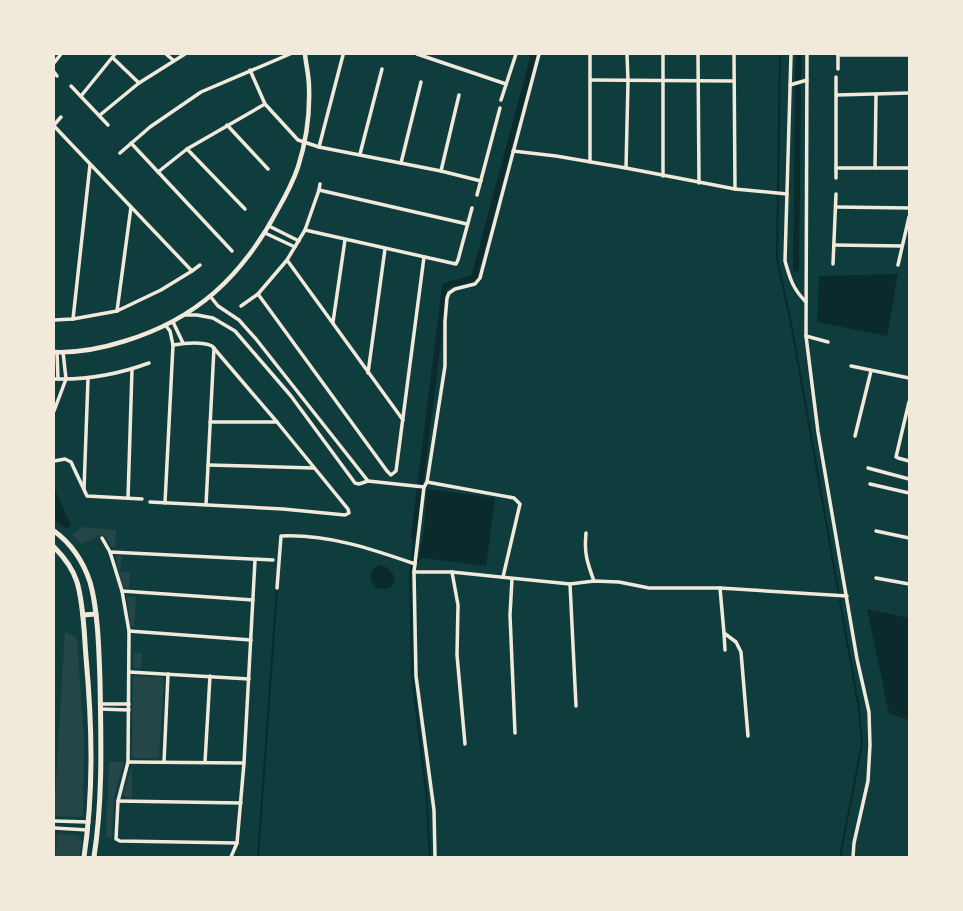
<svg xmlns="http://www.w3.org/2000/svg" width="963" height="911" font-family="'PT Sans',sans-serif">
<style>
.green{fill:#244646}
.water{fill:#0a2a2b}
.lines{fill:none;stroke-linecap:round;stroke-linejoin:round}
.stream{stroke:#0a2a2b;stroke-width:2}
.canal{stroke:#0a2a2b;stroke-width:6}
.minor{stroke:#f1e9da;stroke-width:3.5}
.tertiary{stroke:#f1e9da;stroke-width:4.5}
.secondary{stroke:#f1e9da;stroke-width:5}
</style>
<rect width="100%" height="100%" fill="#0f3d3e"/>
<g class="green">
<path d="M 82,527 L 116,530 L 115,547 L 112,547 L 105,536 L 101,535 L 82,544 L 72,535 Z"/>
<path d="M 117,556 L 122,556 L 120,572 L 130,572 L 129,588 L 126,588 L 123,586 L 116,558 Z"/>
<path d="M 128,596 L 136,597 L 134,627 L 131,626 L 127,598 Z"/>
<path d="M 65,631 L 77,638 L 84,741 L 83,815 L 80,817 L 54,816 Z"/>
<path d="M 133,653 L 142,653 L 141,668 L 134,668 Z"/>
<path d="M 135,676 L 162,677 L 164,680 L 159,756 L 158,758 L 135,758 L 132,756 L 133,678 Z"/>
<path d="M 109,762 L 124,762 L 114,797 L 112,837 L 106,837 Z"/>
<path d="M 132,766 L 132,798 L 125,797 L 123,795 Z"/>
<path d="M 57,834 L 78,835 L 82,841 L 79,857 L 56,857 Z"/>
</g>
<g class="water">
<path d="M 898,274 L 887,336 L 817,322 L 819,276 Z"/>
<path d="M 54,488 L 71,525 L 66,529 L 54,520 Z"/>
<path d="M 427,489 L 495,498 L 486,566 L 423,558 L 417,563 L 423,537 Z"/>
<path d="M 379,565 C 387,566 393,571 395,580 L 391,587 C 372,596 362,573 379,565 Z"/>
<path d="M 867,609 L 909,618 L 909,720 L 889,714 Z"/>
</g>
<g class="lines">
<g class="stream">
<path d="M 780,54 L 777,259 L 792,328 L 859,709 L 862,743 L 840,857"/>
<path d="M 414,536 L 412,565 L 410,573 L 412,675 L 426,791 L 430,857"/>
<path d="M 258,857 L 277,588"/>
</g>
<g class="canal">
<path d="M 798,78 L 799,54"/>
<path d="M 796,269 L 798,88"/>
<path d="M 414,536 L 445,286 L 474,278 L 534,54"/>
</g>
<g class="minor">
<path d="M 166,54 L 173,60"/>
<path d="M 417,54 L 506,84"/>
<path d="M 663,54 L 663,176"/>
<path d="M 698,54 L 699,183"/>
<path d="M 734,54 L 735,189"/>
<path d="M 791,54 L 785,261 C 790,279 793,289 806,302"/>
<path d="M 807,54 L 806,336 L 818,432 L 857,659 L 869,712 L 870,745 L 868,781 L 854,843 L 853,857"/>
<path d="M 838,54 L 838,69"/>
<path d="M 838,55 L 909,55"/>
<path d="M 113,58 L 139,83"/>
<path d="M 54,63 L 61,54"/>
<path d="M 250,70 L 265,104 L 298,140 L 319,147 L 441,171 L 481,181"/>
<path d="M 54,72 L 57,76"/>
<path d="M 591,80 L 734,81"/>
<path d="M 790,85 L 807,80"/>
<path d="M 71,86 L 108,125"/>
<path d="M 837,95 L 909,93"/>
<path d="M 81,96 L 115,54"/>
<path d="M 501,100 L 516,54"/>
<path d="M 100,115 L 139,83 L 185,54"/>
<path d="M 54,125 L 61,117"/>
<path d="M 227,125 L 268,169"/>
<path d="M 54,126 L 192,271"/>
<path d="M 131,143 L 232,251"/>
<path d="M 319,147 L 343,55"/>
<path d="M 187,149 L 245,209"/>
<path d="M 513,151 L 556,156 L 626,168 L 735,189 L 787,194"/>
<path d="M 120,153 L 150,127 L 201,92 L 290,54"/>
<path d="M 360,154 L 382,69"/>
<path d="M 590,162 L 590,54"/>
<path d="M 401,163 L 421,82"/>
<path d="M 626,168 L 628,81 L 627,54"/>
<path d="M 836,168 L 909,168"/>
<path d="M 875,168 L 876,95"/>
<path d="M 441,171 L 459,95"/>
<path d="M 158,172 L 187,149 L 265,104"/>
<path d="M 836,178 L 836,77"/>
<path d="M 319,190 L 467,224"/>
<path d="M 477,195 L 500,108"/>
<path d="M 836,207 L 909,208"/>
<path d="M 269,226 L 299,241"/>
<path d="M 305,230 L 456,264 L 458,260 L 472,208"/>
<path d="M 265,233 L 295,247"/>
<path d="M 834,245 L 902,246"/>
<path d="M 287,260 L 403,420"/>
<path d="M 833,264 L 836,194"/>
<path d="M 898,265 L 909,217"/>
<path d="M 258,294 L 387,471 L 391,475 L 396,471 L 424,257"/>
<path d="M 210,296 L 218,306 L 239,320 L 256,339 L 368,481"/>
<path d="M 241,306 L 258,294 L 287,260 L 305,230 L 319,190 L 320,184"/>
<path d="M 117,311 L 131,207"/>
<path d="M 185,315 L 197,315 L 213,318 L 235,331 L 291,396 L 355,483 L 359,484 L 368,481 L 424,487"/>
<path d="M 73,319 L 90,165"/>
<path d="M 54,320 L 73,319 L 117,311 L 161,290 L 192,271 L 200,265"/>
<path d="M 173,322 L 183,343"/>
<path d="M 333,322 L 345,240"/>
<path d="M 806,336 L 828,342"/>
<path d="M 57,352 L 58,379"/>
<path d="M 851,366 L 909,378"/>
<path d="M 368,373 L 385,249"/>
<path d="M 54,379 C 87,380 119,374 149,363"/>
<path d="M 909,402 L 896,457 L 898,458 L 909,461"/>
<path d="M 54,411 L 66,379 L 63,352"/>
<path d="M 210,422 L 277,422"/>
<path d="M 855,436 L 871,371"/>
<path d="M 54,461 L 65,459 L 71,462 L 87,496 L 142,499"/>
<path d="M 208,465 L 314,468"/>
<path d="M 868,468 L 909,479"/>
<path d="M 427,482 L 514,498 L 520,504 L 503,577"/>
<path d="M 870,484 L 909,493"/>
<path d="M 84,489 L 88,379"/>
<path d="M 128,498 L 132,370"/>
<path d="M 150,502 L 283,509 L 345,515 L 349,513 L 348,509 L 277,422 L 212,346 C 201,341 185,343 173,345"/>
<path d="M 165,503 L 173,345 L 170,331 L 166,326"/>
<path d="M 206,505 L 214,348"/>
<path d="M 876,531 L 909,538"/>
<path d="M 586,533 C 584,553 587,562 594,581"/>
<path d="M 102,538 L 110,552 L 122,591 L 129,631 L 128,762 L 118,801 L 116,839 L 120,841 L 237,843"/>
<path d="M 110,552 L 273,560"/>
<path d="M 414,572 L 452,572 L 570,584 L 594,581 L 619,582 L 649,588 L 720,588 L 847,596"/>
<path d="M 452,572 L 458,605 L 457,655 L 465,744"/>
<path d="M 876,578 L 909,584"/>
<path d="M 512,579 L 510,615 L 515,733"/>
<path d="M 570,584 L 576,706"/>
<path d="M 277,588 L 281,536 C 328,534 372,549 415,564"/>
<path d="M 720,588 L 724,633 L 725,650"/>
<path d="M 122,591 L 253,600"/>
<path d="M 129,631 L 251,640"/>
<path d="M 724,633 L 736,642 L 741,652 L 748,736"/>
<path d="M 129,672 L 249,679"/>
<path d="M 100,704 L 129,704"/>
<path d="M 100,709 L 129,710"/>
<path d="M 128,762 L 244,763"/>
<path d="M 164,762 L 168,674"/>
<path d="M 205,762 L 210,676"/>
<path d="M 118,801 L 241,803"/>
<path d="M 54,821 L 89,822"/>
<path d="M 54,828 L 88,830"/>
<path d="M 231,857 L 237,843 L 244,763 L 255,560"/>
<path d="M 435,857 L 434,810 L 416,676 L 414,572 L 424,487 L 427,482 L 445,366 L 445,321 L 447,298 L 449,293 L 455,289 L 475,284 L 480,278 L 539,54"/>
</g>
<path class="tertiary" d="M 54,352 C 78,353 103,348 125,341 C 197,319 242,276 277,211 C 285,197 293,182 298,167 C 306,142 310,113 309,87 C 309,76 306,65 305,54"/>
<g class="secondary">
<path d="M 54,531 C 72,544 83,561 90,582 C 98,609 99,652 100,681 C 101,740 103,799 94,857"/>
<path d="M 54,547 C 64,557 73,569 77,582 C 84,606 84,633 86,657 C 92,724 94,790 84,857"/>
<path d="M 83,615 L 96,614"/>
</g>
</g>
<rect width="963" height="911" fill="none" stroke="#f1e9da" stroke-width="110"/>
</svg>
